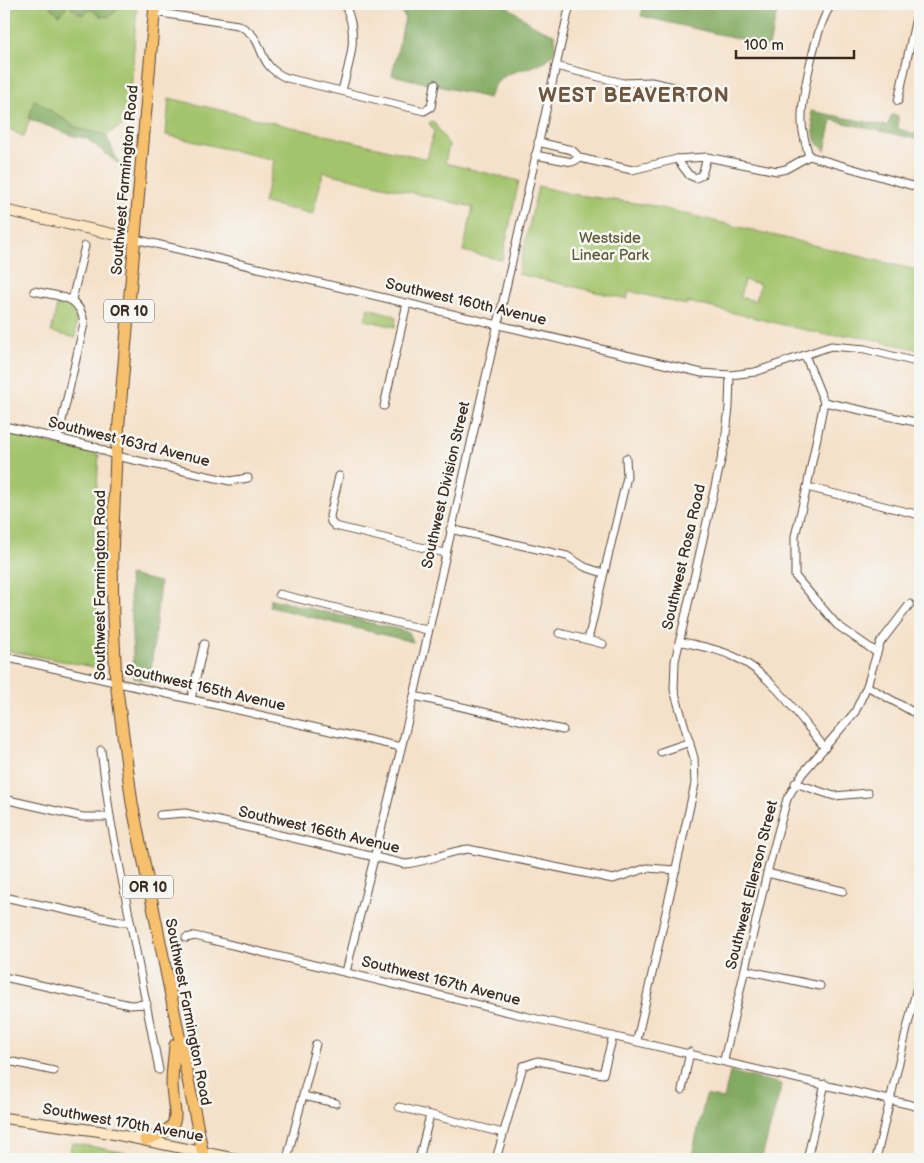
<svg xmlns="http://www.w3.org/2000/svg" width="924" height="1163" font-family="'Balsamiq Sans',sans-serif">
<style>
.green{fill:#a3c46c;stroke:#6f7745;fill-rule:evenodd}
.forest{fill:#82aa60;stroke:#5e6a3f}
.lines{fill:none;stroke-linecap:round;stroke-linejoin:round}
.street-casing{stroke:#574538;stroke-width:9}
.secondary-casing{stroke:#574538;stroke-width:12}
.primary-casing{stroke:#574538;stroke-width:13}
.street{stroke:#fff;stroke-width:7}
.secondary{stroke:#fce6c4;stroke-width:10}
.primary{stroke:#f7c06c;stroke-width:11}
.labels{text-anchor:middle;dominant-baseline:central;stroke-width:5;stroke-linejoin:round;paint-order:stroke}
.shield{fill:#f6f6f2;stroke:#73675e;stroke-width:1}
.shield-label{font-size:14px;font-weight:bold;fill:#3b2a1e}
.street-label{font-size:15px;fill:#3b2a1e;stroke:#f6f6f2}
.park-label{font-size:15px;fill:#5a5835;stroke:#f6f6f2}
.district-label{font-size:20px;font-weight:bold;letter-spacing:1px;fill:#6e553e;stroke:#f6f6f2}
</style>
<rect width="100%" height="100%" fill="#f6f6f2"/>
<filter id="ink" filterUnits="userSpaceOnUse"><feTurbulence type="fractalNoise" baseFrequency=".02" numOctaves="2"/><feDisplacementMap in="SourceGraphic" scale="10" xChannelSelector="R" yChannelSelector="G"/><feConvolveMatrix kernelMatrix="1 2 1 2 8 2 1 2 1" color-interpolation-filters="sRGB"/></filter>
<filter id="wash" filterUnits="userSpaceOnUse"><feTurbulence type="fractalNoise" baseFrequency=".0096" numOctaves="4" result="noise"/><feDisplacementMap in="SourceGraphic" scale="20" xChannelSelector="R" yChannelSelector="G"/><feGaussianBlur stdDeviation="1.12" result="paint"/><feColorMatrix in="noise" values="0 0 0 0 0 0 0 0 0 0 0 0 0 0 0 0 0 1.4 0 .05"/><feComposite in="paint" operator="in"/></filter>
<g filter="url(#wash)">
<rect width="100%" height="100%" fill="#f5e1c9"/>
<g class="green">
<path d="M 14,4 L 48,4 L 59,15 L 68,5 L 77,14 L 91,9 L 101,17 L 113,14 L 122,4 L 137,4 L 131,92 L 125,124 L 106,135 L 79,129 L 35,100 L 24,137 L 4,126 L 4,13 L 6,14 L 17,6 Z"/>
<path d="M 169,98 L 427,159 L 434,131 L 429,123 L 433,121 L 449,145 L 445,163 L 519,181 L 502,260 L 463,251 L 473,207 L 323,172 L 313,214 L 264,203 L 274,160 L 166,135 Z"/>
<path d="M 538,186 L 571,194 L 649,205 L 920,271 L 920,350 L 853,335 L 826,335 L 688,302 L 686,305 L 629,291 L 627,299 L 518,274 ZM 744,280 L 760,284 L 756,301 L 740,297 Z"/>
<path d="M 58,301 C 82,311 75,317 76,338 L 51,332 Z"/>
<path d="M 368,308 L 394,315 L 396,318 L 395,327 L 365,320 Z"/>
<path d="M 4,433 L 99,455 L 94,531 L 99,656 L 97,665 L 93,667 L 4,650 Z"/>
<path d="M 72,1143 L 160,1159 L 68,1159 Z"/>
</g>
<g class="forest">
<path d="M 48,4 L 122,4 C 110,18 107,22 91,9 L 82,15 L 68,5 L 59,15 Z"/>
<path d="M 397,4 L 506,4 C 509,10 513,9 518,14 C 532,25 537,28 554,34 C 564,70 518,65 502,78 C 495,83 492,90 489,98 L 392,75 L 405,18 Z"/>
<path d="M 644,4 L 779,4 L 769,46 L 641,16 Z"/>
<path d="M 34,100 L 79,129 L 106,135 L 119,164 L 86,138 L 74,136 L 29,119 Z"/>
<path d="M 811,111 L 887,126 L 892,115 L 898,116 L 898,129 L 920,135 L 920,140 L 832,120 L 825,151 L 815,140 Z"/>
<path d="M 129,575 L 160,582 L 150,681 L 134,678 Z"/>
<path d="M 271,599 L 409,632 L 413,642 L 270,607 Z"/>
<path d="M 730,1072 L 782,1084 L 762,1157 L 760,1159 L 691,1159 L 706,1095 L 724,1099 Z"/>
</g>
</g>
<g filter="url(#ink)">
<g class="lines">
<defs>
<g id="street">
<path d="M 832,4 C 817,22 801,97 802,122 C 802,133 806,145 809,156 L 920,188"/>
<path d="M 154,12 L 238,25 C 270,40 252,64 287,78 L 424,111 L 431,107 L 435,84"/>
<path d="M 556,66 L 623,83 L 651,82 L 707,94"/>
<path d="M 342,90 C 350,61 360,32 344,4"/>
<path d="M 898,101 L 919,4"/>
<path d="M 535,155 L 572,162 L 580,158 L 572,150 L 538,142"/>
<path d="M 580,158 L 632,170 L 677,159 L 707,157 L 777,171 L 786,169 L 809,156"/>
<path d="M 677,159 L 689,175 L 696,178 L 702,175 L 707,157"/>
<path d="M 135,239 L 702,373 L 730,375 L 755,372 L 831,346 L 865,349 L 920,363"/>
<path d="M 34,291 C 59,297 81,294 84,324 L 58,438"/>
<path d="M 72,300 L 85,246"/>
<path d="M 805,355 L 824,402 L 807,487 L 795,536 L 795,576 L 837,625 L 876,652"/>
<path d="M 824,402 L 920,423"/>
<path d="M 384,406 L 407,303"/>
<path d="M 4,426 L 95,447 L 116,456 L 230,481 L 248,478"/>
<path d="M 339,476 L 330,516 L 331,522 L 335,526 L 445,553"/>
<path d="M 807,487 L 920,515"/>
<path d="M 450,529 L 567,556 L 585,567 L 603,573"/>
<path d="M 279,594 L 427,630"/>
<path d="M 559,633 L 588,640 L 627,477 L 626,458"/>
<path d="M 588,640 L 603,644"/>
<path d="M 679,641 C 699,646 720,649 739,659 C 775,678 799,717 825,748"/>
<path d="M 4,657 L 401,747"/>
<path d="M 867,686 L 920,716"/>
<path d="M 414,696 L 563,730"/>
<path d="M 191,699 L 204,644"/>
<path d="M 101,750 L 110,817 L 159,1070"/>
<path d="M 661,752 L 690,742"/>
<path d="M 795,783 L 834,796 L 868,793"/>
<path d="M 4,799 L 83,817 L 110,817"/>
<path d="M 160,815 L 185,813 L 405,864 C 427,862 446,852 468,849 L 613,879 L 647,868 L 676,870"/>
<path d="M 767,873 L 843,891"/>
<path d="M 4,897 L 122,922 L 130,922"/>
<path d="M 186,938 L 195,936 L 533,1018 L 920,1107"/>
<path d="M 745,970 L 820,986"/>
<path d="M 346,972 L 414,696 L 570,4"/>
<path d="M 4,977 L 130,1005 L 147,1004"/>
<path d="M 637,1040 L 695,784 L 694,758 L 674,690 L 675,661 L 725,443 L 729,407 L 730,375"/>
<path d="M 4,1060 L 54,1071"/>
<path d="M 724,1060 L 767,873 L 787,799 L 802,774 L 855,712 L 867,686 L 880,643 L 910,604"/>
<path d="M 682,1090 L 690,1052"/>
<path d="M 303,1096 L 336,1103"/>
<path d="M 399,1107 L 503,1133"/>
<path d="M 287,1159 L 316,1044"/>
<path d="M 419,1159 L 430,1115"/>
<path d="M 496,1159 L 523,1066 L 538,1061 L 603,1074 L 613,1036"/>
<path d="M 807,1159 L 825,1084"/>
<path d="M 876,1159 L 920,974"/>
</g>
<g id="secondary">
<path d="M 4,210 L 135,239"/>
<path d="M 4,1118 L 99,1131 L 236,1159"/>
</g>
<g id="primary">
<path d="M 155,4 L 116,456 L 112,557 L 113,619 L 116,682 L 132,803 L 204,1159"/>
<path d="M 145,1140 C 187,1126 173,1118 172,1084 C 172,1071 174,1058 175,1045"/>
</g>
</defs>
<use href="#street" class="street-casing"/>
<use href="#secondary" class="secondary-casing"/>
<use href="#primary" class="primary-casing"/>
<use href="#street" class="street"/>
<use href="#secondary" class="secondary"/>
<use href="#primary" class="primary"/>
</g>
</g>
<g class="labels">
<g class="shield">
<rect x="104" y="299.5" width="50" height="23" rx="4"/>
<rect x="123" y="875.5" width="50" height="23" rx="4"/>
</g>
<g class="shield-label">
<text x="129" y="311">OR 10</text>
<text x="148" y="887">OR 10</text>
</g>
<g class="street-label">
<text transform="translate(125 180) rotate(-85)">Southwest Farmington Road</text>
<text transform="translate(466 302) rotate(13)">Southwest 160th Avenue</text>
<text transform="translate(129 442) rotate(14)">Southwest 163rd Avenue</text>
<text transform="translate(446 485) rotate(-77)">Southwest Division Street</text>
<text transform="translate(684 557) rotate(-77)">Southwest Rosa Road</text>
<text transform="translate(100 585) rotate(-90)">Southwest Farmington Road</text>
<text transform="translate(205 688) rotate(13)">Southwest 165th Avenue</text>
<text transform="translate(319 830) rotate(13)">Southwest 166th Avenue</text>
<text transform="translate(752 885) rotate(-76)">Southwest Ellerson Street</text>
<text transform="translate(441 981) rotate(14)">Southwest 167th Avenue</text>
<text transform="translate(188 1012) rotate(79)">Southwest Farmington Road</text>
<text transform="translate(123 1123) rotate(10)">Southwest 170th Avenue</text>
</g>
<g class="park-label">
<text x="610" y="238">Westside<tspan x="610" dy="17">Linear Park</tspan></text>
</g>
<g class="district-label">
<text x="634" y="96">WEST BEAVERTON</text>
</g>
</g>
<rect width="924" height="1163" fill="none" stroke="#f6f6f2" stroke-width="20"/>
<path d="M736 50v8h118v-8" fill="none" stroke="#3b2a1e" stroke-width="2.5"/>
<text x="744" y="50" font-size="15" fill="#3b2a1e" stroke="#f6f6f2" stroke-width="4" paint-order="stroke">100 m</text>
</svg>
